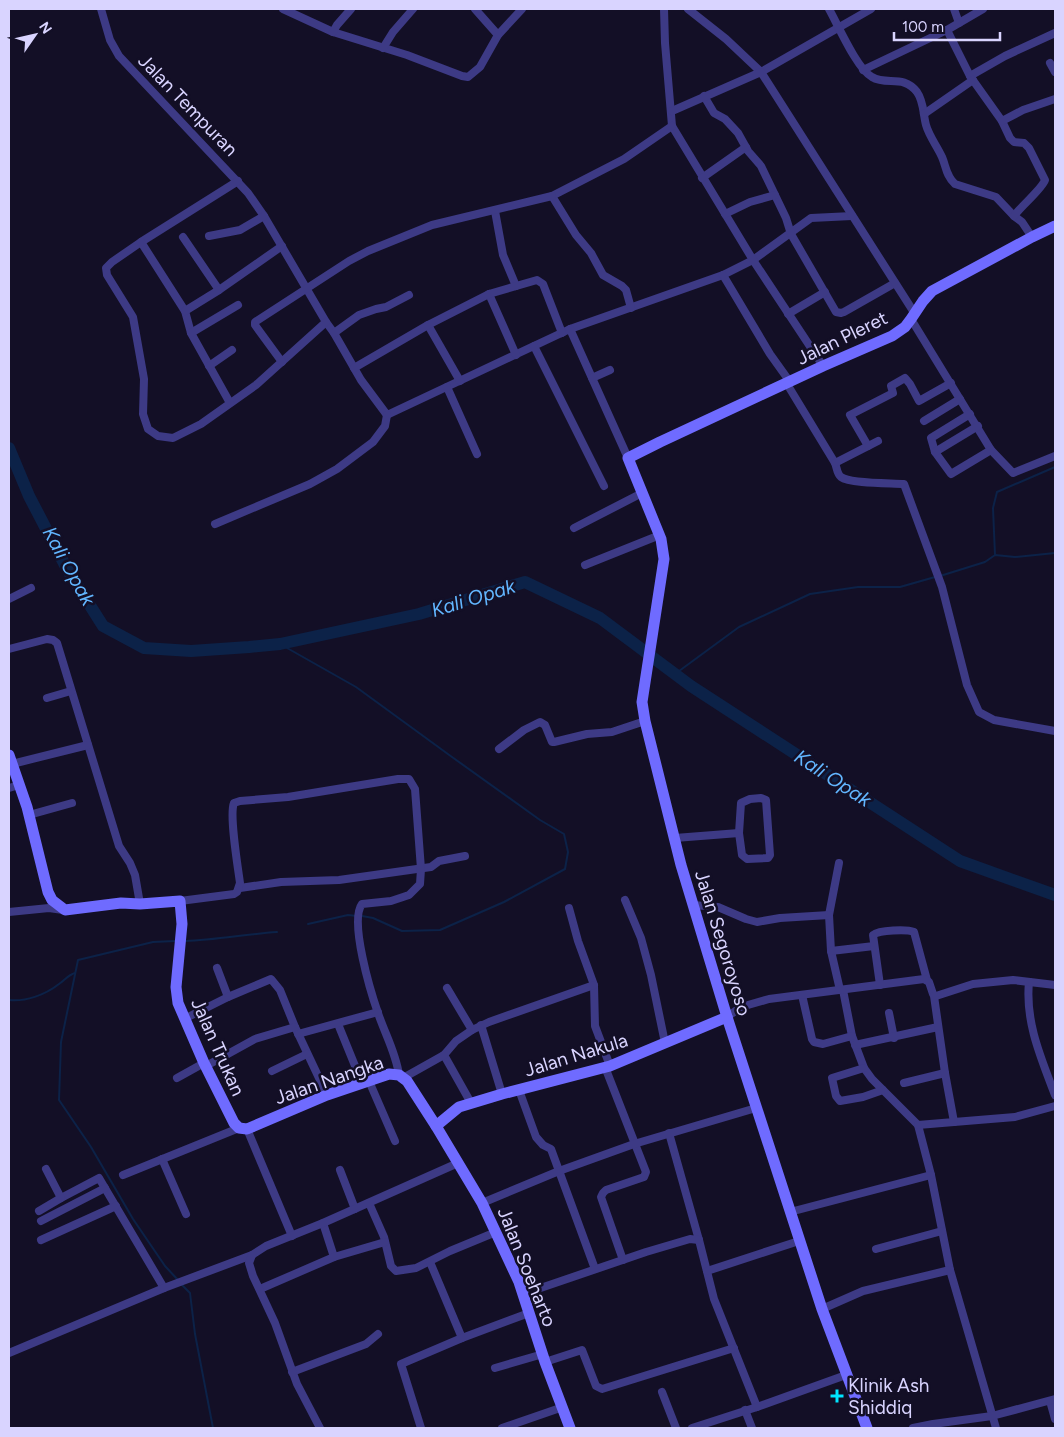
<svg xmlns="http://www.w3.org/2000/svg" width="1064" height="1437" font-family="Figtree,sans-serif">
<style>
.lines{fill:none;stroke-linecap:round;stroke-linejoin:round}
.stream{stroke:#0c2248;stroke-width:2}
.river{stroke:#0c2248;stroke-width:12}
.street{stroke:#3d3a85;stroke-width:8}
.secondary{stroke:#6f6bff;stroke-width:11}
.poi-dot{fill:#00e5ff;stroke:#130f26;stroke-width:2}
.labels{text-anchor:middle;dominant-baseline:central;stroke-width:5;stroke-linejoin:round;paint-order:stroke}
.street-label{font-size:19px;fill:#d9d4ff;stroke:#130f26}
.poi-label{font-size:19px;fill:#d9d4ff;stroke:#130f26;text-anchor:start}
.water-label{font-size:20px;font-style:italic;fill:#62b6ff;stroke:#130f26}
</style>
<rect width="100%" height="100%" fill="#130f26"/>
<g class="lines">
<g class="stream">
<path d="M 995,555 L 993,508 L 997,492 L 1055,467"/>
<path d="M 940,576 L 985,562 L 995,555 L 1015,557 L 1055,553"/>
<path d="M 280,644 L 356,687 L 452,757 L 540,820 L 564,834 L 568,852 L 565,869 L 504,902 L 440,930 L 402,931 L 373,918 L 362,916"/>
<path d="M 675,674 L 739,627 L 810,594 L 858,587 L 900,587 L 935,577"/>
<path d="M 308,924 L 348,915 L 357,916"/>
<path d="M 175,941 L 153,942 L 78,960 L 61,1042 L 59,1100 L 91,1147 L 133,1219 L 165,1266 L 178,1280"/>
<path d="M 185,941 C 216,940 246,934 277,932"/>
<path d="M 9,1000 C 25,1002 45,995 59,984 C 65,980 68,975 75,973"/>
<path d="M 181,1284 L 190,1293 L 195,1334 L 213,1428"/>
</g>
<path class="river" d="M 9,448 L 29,496 L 67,569 L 103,626 L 144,648 L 191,651 L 249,647 L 280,644 L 419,614 L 525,582 L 600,618 L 691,686 L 960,861 L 1055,895"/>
<g class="street">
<path d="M 101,9 L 110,40 L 119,56 L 248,193 L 264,216 L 326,322 L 334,333 L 361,380 L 387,415 L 570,329 L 723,275 L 753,260 L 811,218 L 852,216"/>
<path d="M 283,9 L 333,32 L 407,55 L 462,76 L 468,77 L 480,67 L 498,35 L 522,9"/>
<path d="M 475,9 L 498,35"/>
<path d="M 664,9 L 665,43 L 672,126 L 753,260 L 823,366"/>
<path d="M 688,9 L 726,39 L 761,72 L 871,9"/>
<path d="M 829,9 C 838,25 857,69 872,77 C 887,86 903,74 917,92 C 924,102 923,114 926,125 C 929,136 937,146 942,157 C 946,166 946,176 955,184 L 996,197 L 1014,216 L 1022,222 L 1032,237"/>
<path d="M 954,9 L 959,23"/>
<path d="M 983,9 L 947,30 L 970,76 L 1002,121 L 1010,138 L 1014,142 L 1024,143 L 1029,148 L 1045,180 C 1042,189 1022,205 1014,216"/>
<path d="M 333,32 L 337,25 L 351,9"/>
<path d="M 383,48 L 393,32 L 413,9"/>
<path d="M 1050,63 L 1055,72"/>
<path d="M 863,70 L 947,30"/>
<path d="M 970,76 L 1005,56 L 1055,33"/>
<path d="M 704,96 L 714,113 L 725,119 L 738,133 L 748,151 L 761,166 L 786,218 L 791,234 L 836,312 L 841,313 L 844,312 L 895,283"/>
<path d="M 672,111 L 761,72 L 915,314"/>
<path d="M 924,114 L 973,80"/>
<path d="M 1002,121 L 1023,110 L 1055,99"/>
<path d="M 702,178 L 746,147"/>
<path d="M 238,181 L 141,242 L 112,262 L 106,268 L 107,275 L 133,317 L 144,379 L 143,414 L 148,429 L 158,436 L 173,438 L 201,424 L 256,385 L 326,322"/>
<path d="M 495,211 L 503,255 L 516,286"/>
<path d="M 725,214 L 750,202 L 775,195"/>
<path d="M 209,236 L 240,230 L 264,216"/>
<path d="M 183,237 L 219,290"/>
<path d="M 141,242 L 185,311 L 191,333 L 230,403"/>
<path d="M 723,275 L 770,354 L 790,382"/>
<path d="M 489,294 L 516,355"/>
<path d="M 631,308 L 626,290 L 622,286 L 603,275 L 591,253 L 576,235 L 552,196 L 624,159 L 672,126"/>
<path d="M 185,311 L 219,290 L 282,246"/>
<path d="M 788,314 L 825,292"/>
<path d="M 911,319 L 991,450 L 1013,473 L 1055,456"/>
<path d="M 428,325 L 460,381"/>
<path d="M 570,329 L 628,458"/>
<path d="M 191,333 L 238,305"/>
<path d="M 334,333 L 359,315 L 376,309 L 386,307 L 409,295"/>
<path d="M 534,346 L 604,486"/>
<path d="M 282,362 L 255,325 L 255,322 L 349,261 L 368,251 L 432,225 L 552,196"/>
<path d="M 209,366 L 232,350"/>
<path d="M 354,368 L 428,325 L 489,294 L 537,280 L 543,284 L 562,333"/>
<path d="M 592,378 L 610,370"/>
<path d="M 787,384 L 835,463 C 837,468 837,474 841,477 C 850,484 891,483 904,484 L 942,587 L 967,685 L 979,712 L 994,720 L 1055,731"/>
<path d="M 447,387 L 477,454"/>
<path d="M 970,414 L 931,438 L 935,452 L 951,474 L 991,450"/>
<path d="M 924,421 L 960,399"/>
<path d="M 868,446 L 850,415 L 893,393 L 891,386 L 905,378 L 910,384 L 919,401 L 951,383"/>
<path d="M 935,452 L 978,426"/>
<path d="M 835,463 L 878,441"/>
<path d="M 215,524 L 310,484 L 337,469 L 373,442 L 385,426 L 387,415"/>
<path d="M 574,528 L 642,493"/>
<path d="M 585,565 L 660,535"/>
<path d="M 9,599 L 31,588"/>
<path d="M 9,649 L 47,639 L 53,640 L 57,643 L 119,846 L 130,863 L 135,875 L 140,904"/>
<path d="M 47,698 L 71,691"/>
<path d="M 499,749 L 524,730 L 540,722 L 545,725 L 552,742 L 554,742 L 587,734 L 612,732 L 645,721"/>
<path d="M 12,764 L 88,745"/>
<path d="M 9,788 L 19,785"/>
<path d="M 761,798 L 766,800 L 770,855 L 768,858 L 747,859 L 742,855 L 739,833 L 741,803 L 750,799 Z"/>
<path d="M 29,815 L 72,803"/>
<path d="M 675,838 L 739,833"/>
<path d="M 839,863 L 829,915 L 831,951 L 840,990"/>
<path d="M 240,888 L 281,882 L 339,880 L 431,867 L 439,861 L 465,856"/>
<path d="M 625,900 L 641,938 L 651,975 L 665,1043"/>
<path d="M 180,901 L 234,894 L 237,892 L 240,883 C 238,868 229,814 234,803 L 240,801 L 288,797 L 398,779 L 409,779 L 415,789 L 421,869 L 420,884 L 409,895 L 391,901 L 362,904 C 349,921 371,993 378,1013 C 385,1034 396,1053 399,1075"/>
<path d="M 693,905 L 718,907 L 746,919 L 757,922 L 780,918 L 829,915"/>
<path d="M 569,908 L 578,941 L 594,985 L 595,1026 L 610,1066"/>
<path d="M 9,912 L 49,908 L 63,910"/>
<path d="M 831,951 L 874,946"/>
<path d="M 217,968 L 228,997"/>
<path d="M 1029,982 C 1025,1022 1041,1058 1055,1095"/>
<path d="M 880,985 L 873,935 C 879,930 907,929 914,932 L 927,980"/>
<path d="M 447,988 L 472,1030"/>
<path d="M 843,990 L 852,1036 L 864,1068 L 872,1079 L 918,1125 L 931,1175 L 950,1270 L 996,1428"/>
<path d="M 802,995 L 812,1039 L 814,1042 L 823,1044 L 852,1036"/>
<path d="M 889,1013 L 894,1038"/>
<path d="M 727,1017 L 741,1007 L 769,999 L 924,979 L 929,982 L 933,994 L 936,996 L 973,984 L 1013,980 L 1055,985"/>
<path d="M 184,1019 L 228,997 L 271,979 L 280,990 L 295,1027 L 327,1095"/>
<path d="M 338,1024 L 362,1083"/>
<path d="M 481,1025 L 502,1094"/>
<path d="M 298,1034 L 378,1012"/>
<path d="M 855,1045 L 938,1027"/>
<path d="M 444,1055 L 471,1103"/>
<path d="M 206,1066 L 255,1039 L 295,1027"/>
<path d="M 605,1067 L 646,1172 L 644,1177 L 606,1190 L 603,1193 L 601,1197 L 623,1260"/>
<path d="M 864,1068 L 832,1078 L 836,1096 L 840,1101 L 863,1097 L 883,1090"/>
<path d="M 272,1071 L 307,1054"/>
<path d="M 177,1078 L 204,1063"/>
<path d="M 403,1078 L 444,1055 L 456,1041 L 472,1030 L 489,1022 L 594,985"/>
<path d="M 369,1081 L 395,1141"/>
<path d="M 904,1083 L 945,1073"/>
<path d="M 519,1090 L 536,1137 L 543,1145 L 551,1149 L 595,1269"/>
<path d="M 954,1122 L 1015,1117 L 1055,1106"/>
<path d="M 918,1125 L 954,1122 L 945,1073 L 934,996"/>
<path d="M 247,1129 L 292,1236"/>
<path d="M 669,1133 L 699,1240 L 714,1299 L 757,1407"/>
<path d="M 162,1159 L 186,1214"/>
<path d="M 340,1170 L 355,1209"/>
<path d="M 123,1175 L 239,1128"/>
<path d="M 61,1198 L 99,1178 L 164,1288"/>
<path d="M 369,1203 L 384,1237 L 391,1266 L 396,1271 L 416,1268 L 450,1251 L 496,1232"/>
<path d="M 482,1203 L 559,1171 L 634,1144 L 756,1108"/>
<path d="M 39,1211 L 61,1198 L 46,1169"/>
<path d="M 790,1212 L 931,1175"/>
<path d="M 41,1221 L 105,1188"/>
<path d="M 323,1223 L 334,1257"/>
<path d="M 41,1240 L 116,1206"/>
<path d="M 876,1249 L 942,1231"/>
<path d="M 430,1262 L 462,1338"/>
<path d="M 707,1271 L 799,1241"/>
<path d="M 260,1289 L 334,1257 L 385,1242"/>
<path d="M 523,1294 L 646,1252 L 690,1239 L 699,1240"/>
<path d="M 822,1309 L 863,1291 L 950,1270"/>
<path d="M 9,1353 L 164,1288 L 252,1255"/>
<path d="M 545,1362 L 582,1350 L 596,1386 L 602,1389 L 734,1348"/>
<path d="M 495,1368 L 543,1354"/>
<path d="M 292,1372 L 366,1344 L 378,1334"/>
<path d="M 662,1392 L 676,1428"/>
<path d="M 1050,1401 L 1055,1419"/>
<path d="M 745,1410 L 752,1428"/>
<path d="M 320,1428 L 297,1384 L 275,1323 L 253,1276 L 249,1263 L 252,1255 L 266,1246 L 323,1223 L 458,1163"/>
<path d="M 421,1428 L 401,1364 L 462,1338 L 529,1313"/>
<path d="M 502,1428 L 563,1407"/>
<path d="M 692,1428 L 757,1407 L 846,1375"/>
<path d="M 913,1428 L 933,1424 L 992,1416 L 1055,1399"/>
</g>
<g class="secondary">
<path d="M 9,755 L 27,807 L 48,892 L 52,900 L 65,910 L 121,903 L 140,904 L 180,901 L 182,924 L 176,987 L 178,1003 L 204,1063 L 234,1123 L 239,1128 L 247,1129 L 327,1095 L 389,1074 L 399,1075 L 407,1081 L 436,1126 L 482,1203 L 519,1282 L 545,1362 L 570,1428"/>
<path d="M 436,1126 L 459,1107 L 502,1094 L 610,1066 L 727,1017"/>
<path d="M 867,1428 L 822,1309 L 727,1017 L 681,865 L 645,721 L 642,702 L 664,559 L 661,539 L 628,458 L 660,442 L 823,366 L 892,336 L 905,327 L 911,319 L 923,301 L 932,291 L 1032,237 L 1055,226"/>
</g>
</g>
<path class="poi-dot" d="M834.5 1388.5h5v5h5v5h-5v5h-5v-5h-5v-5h5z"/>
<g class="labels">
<g class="street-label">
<text transform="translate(188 105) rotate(46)">Jalan Tempuran</text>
<text transform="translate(842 338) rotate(-26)">Jalan Pleret</text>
<text transform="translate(723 943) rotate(73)">Jalan Segoroyoso</text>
<text transform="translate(218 1047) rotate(66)">Jalan Trukan</text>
<text transform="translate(576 1055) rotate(-17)">Jalan Nakula</text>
<text transform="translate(329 1080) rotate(-19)">Jalan Nangka</text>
<text transform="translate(527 1267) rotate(68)">Jalan Soeharto</text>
</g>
<g class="poi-label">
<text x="848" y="1385">Klinik Ash<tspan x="848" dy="22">Shiddiq</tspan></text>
</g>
<g class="water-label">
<text transform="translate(69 566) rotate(61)">Kali Opak</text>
<text transform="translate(473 598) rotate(-17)">Kali Opak</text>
<text transform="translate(833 778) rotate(33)">Kali Opak</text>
</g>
</g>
<rect width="1064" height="1437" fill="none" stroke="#d9d4ff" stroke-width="20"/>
<g transform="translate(35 35) rotate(56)" stroke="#130f26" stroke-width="4" paint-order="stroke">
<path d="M0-4L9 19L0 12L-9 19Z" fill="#d9d4ff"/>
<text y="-8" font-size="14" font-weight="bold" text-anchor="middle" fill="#d9d4ff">N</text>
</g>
<path d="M894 32v8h106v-8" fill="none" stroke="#d9d4ff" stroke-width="2.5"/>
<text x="902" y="32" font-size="15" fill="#d9d4ff" stroke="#130f26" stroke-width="4" paint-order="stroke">100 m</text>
</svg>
